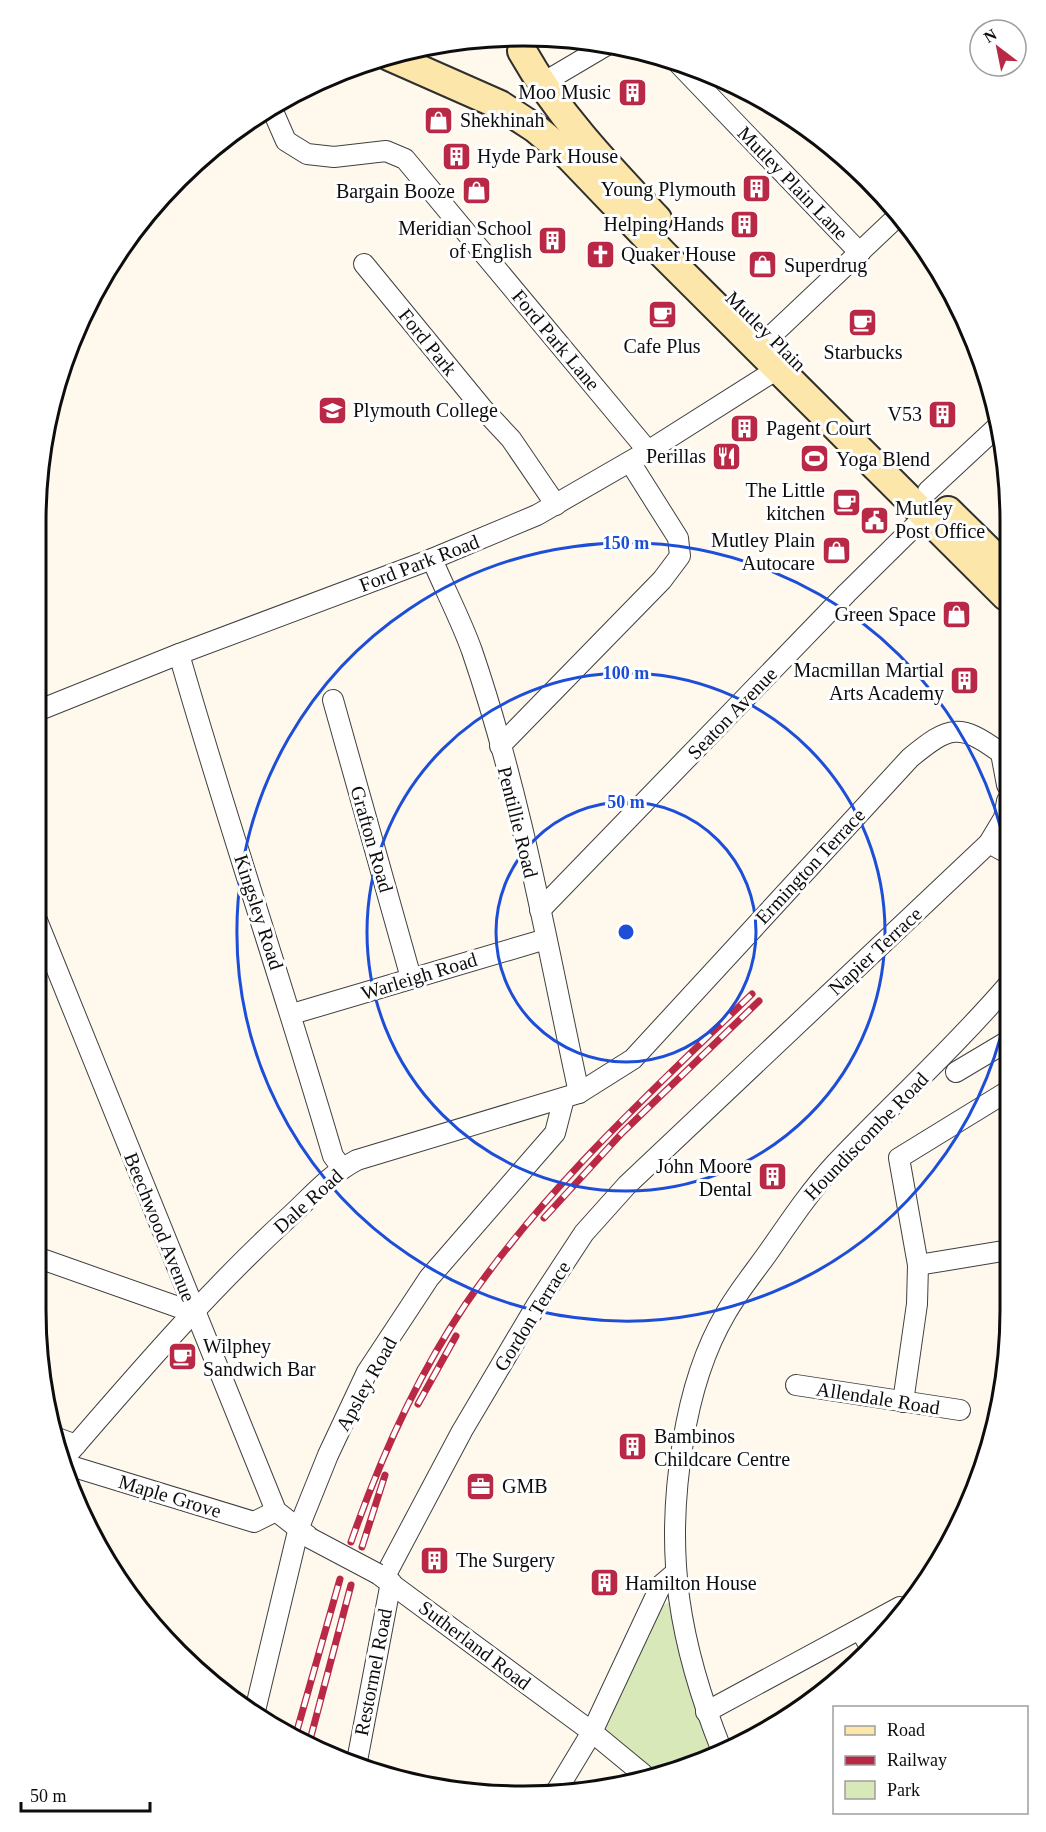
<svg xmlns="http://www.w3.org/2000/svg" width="1046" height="1832" font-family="Georgia,serif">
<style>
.park{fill:#d8e8b8}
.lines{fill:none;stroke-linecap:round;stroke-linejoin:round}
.street-casing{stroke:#404040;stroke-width:22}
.secondary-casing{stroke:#2f2f2f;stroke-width:32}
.street{stroke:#fff;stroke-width:20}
.secondary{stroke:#fde6aa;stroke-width:28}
.rail-casing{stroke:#b92946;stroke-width:7}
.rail{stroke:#fff;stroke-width:4.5;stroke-dasharray:14;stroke-linecap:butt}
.street-bridge-casing{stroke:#404040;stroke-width:22;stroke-linecap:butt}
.street-bridge{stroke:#fff;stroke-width:20}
.ring{fill:none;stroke:#1d4ed8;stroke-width:3}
.labels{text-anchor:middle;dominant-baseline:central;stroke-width:6;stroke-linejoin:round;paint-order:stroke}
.poi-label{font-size:20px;fill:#0d0d0d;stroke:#fff;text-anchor:start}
.street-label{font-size:20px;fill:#0d0d0d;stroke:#fff}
.rim{fill:none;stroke:#0d0d0d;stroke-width:3}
.centre{fill:#1d4ed8;stroke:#fff;stroke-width:3}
.ring-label{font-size:18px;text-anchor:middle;font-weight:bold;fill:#1d4ed8;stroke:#fff;stroke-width:6;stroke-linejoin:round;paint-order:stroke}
</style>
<rect width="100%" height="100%" fill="#fff8ed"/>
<path class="park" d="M 671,1601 L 722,1751 L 709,1759 L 643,1774 L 592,1732 L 650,1612 Z"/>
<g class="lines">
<defs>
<g id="street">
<path d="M 676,61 L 860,253"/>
<path d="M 541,84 L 607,45"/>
<path d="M 272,109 L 286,141 L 307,154 L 334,157 L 386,151 L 405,159 L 648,451"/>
<path d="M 364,264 L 483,409 L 511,439 L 556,505"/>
<path d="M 772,335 L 898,216"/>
<path d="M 928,491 L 998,426"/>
<path d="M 432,559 C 445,590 461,620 472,651 C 521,794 547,945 579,1093"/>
<path d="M 179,654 C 227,822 284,988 333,1156 L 342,1168"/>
<path d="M 333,700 L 411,978"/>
<path d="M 37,711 L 179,654 L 432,559 L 537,515 L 648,451 L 779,368"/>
<path d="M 500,746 L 662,580 L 680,556 L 678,538 L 630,462"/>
<path d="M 1001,753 L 1007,785"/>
<path d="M 989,843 L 1007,853"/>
<path d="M 540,910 L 847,593 L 925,516"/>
<path d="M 36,918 L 276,1511 L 308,1536"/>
<path d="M 292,1014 L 546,939"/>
<path d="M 956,1072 L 1008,1041"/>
<path d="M 36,1257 L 195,1313"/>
<path d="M 918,1265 L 1009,1250"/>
<path d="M 796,1385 L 960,1410"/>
<path d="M 903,1402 L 917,1304 L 918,1265 L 899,1158 L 1008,1091"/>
<path d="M 57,1438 L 76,1445"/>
<path d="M 61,1462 C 133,1379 206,1293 288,1218 C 310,1198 330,1174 357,1160 L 579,1093 L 633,1059 L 910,758 C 949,726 959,722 1001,753"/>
<path d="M 61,1463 L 254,1522 L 276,1511"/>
<path d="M 378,1574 L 592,1732 L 643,1774"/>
<path d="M 384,1578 L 462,1431 L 536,1306 L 584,1233 L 627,1185 L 989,843 L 1004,818 L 1007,801"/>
<path d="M 860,1629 L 869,1645"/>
<path d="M 706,1712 L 900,1607"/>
<path d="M 254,1715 L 299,1527 L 328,1455 L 367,1372 L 429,1278 L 555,1133 L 564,1098"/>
<path d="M 722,1751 C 679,1644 664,1555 683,1442 C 690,1398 703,1352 726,1313 C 739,1290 757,1269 772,1247 C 792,1218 811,1190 835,1164 C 892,1104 954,1048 1008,985"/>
<path d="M 357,1761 L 391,1582"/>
<path d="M 554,1795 L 592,1732 L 661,1585 L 675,1573"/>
</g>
<g id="secondary">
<path d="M 522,51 C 558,115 607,166 657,219"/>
<path d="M 389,56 L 500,105 L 535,128 L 570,157 L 663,254 L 1006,596"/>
<path d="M 948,511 L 1006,568"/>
</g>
</defs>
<use href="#street" class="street-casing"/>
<use href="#secondary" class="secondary-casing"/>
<use href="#street" class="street"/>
<use href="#secondary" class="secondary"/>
<defs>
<g id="rail">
<path d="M 544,1218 L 622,1133 L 759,1001"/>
<path d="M 418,1404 L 456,1336"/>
<path d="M 351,1542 C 380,1459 416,1378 465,1305 C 545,1188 651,1092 752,994"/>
<path d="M 362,1547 L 385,1475"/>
<path d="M 296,1734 L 340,1579"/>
<path d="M 310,1740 L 351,1585"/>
</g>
</defs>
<use href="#rail" class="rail-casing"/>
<use href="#rail" class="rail"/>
<defs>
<path id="street-bridge" d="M 310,1538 L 378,1574"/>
</defs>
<use href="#street-bridge" class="street-bridge-casing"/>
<use href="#street-bridge" class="street-bridge"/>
</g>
<g class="ring">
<circle cx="626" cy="932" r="130"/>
<circle cx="626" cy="932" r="259"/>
<path d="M1007 1010A389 389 0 1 1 1007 854"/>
</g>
<defs>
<symbol id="building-square" viewBox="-11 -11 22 22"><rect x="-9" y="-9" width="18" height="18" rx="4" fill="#b92946" stroke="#fff"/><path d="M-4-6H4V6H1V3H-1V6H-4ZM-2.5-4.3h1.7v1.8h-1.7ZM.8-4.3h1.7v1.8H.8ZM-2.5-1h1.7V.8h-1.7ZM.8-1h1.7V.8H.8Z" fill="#fff"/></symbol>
<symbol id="shop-square" viewBox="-11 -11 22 22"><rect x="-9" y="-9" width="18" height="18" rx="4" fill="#b92946" stroke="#fff"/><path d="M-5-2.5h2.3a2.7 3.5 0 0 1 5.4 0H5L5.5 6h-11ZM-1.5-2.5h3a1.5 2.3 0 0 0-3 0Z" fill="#fff"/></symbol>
<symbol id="church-square" viewBox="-11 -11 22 22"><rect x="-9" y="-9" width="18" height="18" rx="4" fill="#b92946" stroke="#fff"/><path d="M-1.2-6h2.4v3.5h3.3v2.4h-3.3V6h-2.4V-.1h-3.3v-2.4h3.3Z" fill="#fff"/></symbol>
<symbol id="cafe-square" viewBox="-11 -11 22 22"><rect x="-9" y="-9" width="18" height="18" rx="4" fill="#b92946" stroke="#fff"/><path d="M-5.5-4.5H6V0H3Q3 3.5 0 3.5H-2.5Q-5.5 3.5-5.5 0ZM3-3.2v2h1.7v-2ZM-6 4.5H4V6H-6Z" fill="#fff"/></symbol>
<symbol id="school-square" viewBox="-11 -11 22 22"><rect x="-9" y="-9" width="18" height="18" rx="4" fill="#b92946" stroke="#fff"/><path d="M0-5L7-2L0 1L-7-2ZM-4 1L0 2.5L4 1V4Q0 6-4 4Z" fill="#fff"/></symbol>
<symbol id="restaurant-square" viewBox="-11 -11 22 22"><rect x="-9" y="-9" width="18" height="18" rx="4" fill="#b92946" stroke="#fff"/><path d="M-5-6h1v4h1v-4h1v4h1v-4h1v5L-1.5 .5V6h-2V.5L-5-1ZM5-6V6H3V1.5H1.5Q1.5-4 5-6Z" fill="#fff"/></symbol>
<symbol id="stadium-square" viewBox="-11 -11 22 22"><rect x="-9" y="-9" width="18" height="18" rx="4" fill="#b92946" stroke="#fff"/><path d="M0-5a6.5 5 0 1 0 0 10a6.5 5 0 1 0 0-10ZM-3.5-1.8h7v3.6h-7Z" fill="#fff"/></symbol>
<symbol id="civic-square" viewBox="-11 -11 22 22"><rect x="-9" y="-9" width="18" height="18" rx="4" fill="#b92946" stroke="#fff"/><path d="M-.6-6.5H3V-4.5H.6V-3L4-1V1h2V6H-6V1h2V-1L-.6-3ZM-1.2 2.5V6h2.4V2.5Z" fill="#fff"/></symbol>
<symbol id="office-square" viewBox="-11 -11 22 22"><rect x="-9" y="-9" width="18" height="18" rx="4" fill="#b92946" stroke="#fff"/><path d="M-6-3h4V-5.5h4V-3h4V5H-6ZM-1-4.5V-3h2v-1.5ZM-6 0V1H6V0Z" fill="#fff"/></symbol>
</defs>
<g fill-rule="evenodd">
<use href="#building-square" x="616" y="76" width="33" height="33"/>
<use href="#shop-square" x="422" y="104" width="33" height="33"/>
<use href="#building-square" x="440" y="140" width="33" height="33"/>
<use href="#building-square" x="740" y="172" width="33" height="33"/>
<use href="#shop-square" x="460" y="174" width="33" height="33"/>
<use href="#building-square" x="728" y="208" width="33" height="33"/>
<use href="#building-square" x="536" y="224" width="33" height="33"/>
<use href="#church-square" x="584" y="238" width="33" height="33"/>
<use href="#shop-square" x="746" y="248" width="33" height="33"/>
<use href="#cafe-square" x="646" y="298" width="33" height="33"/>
<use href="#cafe-square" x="846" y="306" width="33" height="33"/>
<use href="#school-square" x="316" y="394" width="33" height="33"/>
<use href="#building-square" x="926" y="398" width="33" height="33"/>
<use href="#building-square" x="728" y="412" width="33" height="33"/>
<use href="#restaurant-square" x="710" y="440" width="33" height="33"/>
<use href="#stadium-square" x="798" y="442" width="33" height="33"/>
<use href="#cafe-square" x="830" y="486" width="33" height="33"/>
<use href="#civic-square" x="858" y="504" width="33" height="33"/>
<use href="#shop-square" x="820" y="534" width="33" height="33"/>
<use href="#shop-square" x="940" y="598" width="33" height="33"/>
<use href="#building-square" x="948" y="664" width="33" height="33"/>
<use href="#building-square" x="756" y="1160" width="33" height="33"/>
<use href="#cafe-square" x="166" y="1340" width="33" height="33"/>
<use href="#building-square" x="616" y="1430" width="33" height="33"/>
<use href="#office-square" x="464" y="1470" width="33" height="33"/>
<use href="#building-square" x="418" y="1544" width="33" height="33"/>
<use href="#building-square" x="588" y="1566" width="33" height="33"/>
</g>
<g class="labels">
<g class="poi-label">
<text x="611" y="92" text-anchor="end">Moo Music</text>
<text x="460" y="120">Shekhinah</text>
<text x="477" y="156">Hyde Park House</text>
<text x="736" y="189" text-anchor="end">Young Plymouth</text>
<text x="455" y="191" text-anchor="end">Bargain Booze</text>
<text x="724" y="224" text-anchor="end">Helping Hands</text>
<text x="532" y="228" text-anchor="end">Meridian School<tspan x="532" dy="23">of English</tspan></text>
<text x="621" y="254">Quaker House</text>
<text x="784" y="265">Superdrug</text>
<text x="662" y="346" text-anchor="middle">Cafe Plus</text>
<text x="863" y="352" text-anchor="middle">Starbucks</text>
<text x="353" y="410">Plymouth College</text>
<text x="922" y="414" text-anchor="end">V53</text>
<text x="766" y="428">Pagent Court</text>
<text x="706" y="456" text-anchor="end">Perillas</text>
<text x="836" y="459">Yoga Blend</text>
<text x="825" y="490" text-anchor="end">The Little<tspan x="825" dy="23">kitchen</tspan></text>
<text x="895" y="508">Mutley<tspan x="895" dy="23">Post Office</tspan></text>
<text x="815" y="540" text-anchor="end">Mutley Plain<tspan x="815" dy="23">Autocare</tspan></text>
<text x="936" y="614" text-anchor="end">Green Space</text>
<text x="944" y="670" text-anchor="end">Macmillan Martial<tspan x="944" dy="23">Arts Academy</tspan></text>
<text x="752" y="1166" text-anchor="end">John Moore<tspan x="752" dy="23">Dental</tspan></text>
<text x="203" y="1346">Wilphey<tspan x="203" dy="23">Sandwich Bar</tspan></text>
<text x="654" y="1436">Bambinos<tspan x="654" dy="23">Childcare Centre</tspan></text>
<text x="502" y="1486">GMB</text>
<text x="456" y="1560">The Surgery</text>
<text x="625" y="1583">Hamilton House</text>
</g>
<g class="street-label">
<text transform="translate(793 183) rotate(46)">Mutley Plain Lane</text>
<text transform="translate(766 331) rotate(45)">Mutley Plain</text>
<text transform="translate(556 340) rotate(50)">Ford Park Lane</text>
<text transform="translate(428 342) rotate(51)">Ford Park</text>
<text transform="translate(419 563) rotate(-21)">Ford Park Road</text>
<text transform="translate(732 713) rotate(-46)">Seaton Avenue</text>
<text transform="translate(518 822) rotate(76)">Pentillie Road</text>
<text transform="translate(372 839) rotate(74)">Grafton Road</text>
<text transform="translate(810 866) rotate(-47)">Ermington Terrace</text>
<text transform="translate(259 912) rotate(72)">Kingsley Road</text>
<text transform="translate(875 951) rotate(-43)">Napier Terrace</text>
<text transform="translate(419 976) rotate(-17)">Warleigh Road</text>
<text transform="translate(866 1136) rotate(-46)">Houndiscombe Road</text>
<text transform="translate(308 1201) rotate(-42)">Dale Road</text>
<text transform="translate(160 1227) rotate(68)">Beechwood Avenue</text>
<text transform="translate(532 1316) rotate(-58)">Gordon Terrace</text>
<text transform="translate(366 1384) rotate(-61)">Apsley Road</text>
<text transform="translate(878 1398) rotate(9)">Allendale Road</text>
<text transform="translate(170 1496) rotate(17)">Maple Grove</text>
<text transform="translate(475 1645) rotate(37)">Sutherland Road</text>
<text transform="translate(373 1672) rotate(-79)">Restormel Road</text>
</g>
</g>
<path d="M0 0H1046V1832H0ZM522 46H524A476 476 0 0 1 1000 522V1310A476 476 0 0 1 524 1786H522A476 476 0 0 1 46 1310V522A476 476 0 0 1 522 46Z" fill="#fff" fill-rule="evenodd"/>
<path class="rim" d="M522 46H524A476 476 0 0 1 1000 522V1310A476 476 0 0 1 524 1786H522A476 476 0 0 1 46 1310V522A476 476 0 0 1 522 46Z"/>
<circle cx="626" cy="932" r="9" class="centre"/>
<g class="ring-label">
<text x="626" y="549">150 m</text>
<text x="626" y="679">100 m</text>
<text x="626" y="808">50 m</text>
</g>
<rect x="833" y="1706" width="195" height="108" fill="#ffffff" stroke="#9e9e9e" stroke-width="1.5"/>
<rect x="845" y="1726" width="30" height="9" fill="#fde6aa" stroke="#9e9e9e" stroke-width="1.5"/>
<text x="887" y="1736" font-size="18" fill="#0d0d0d">Road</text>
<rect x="845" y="1756" width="30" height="9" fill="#b92946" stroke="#9e9e9e" stroke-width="1.5"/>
<text x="887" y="1766" font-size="18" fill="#0d0d0d">Railway</text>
<rect x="845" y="1781" width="30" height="18" fill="#d8e8b8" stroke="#9e9e9e" stroke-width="1.5"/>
<text x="887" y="1796" font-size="18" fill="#0d0d0d">Park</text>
<g transform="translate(998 48) rotate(328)"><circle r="28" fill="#ffffff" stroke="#9e9e9e" stroke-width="1.5"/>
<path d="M0-4.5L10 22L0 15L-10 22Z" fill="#b92946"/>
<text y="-9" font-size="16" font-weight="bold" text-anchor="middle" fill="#0d0d0d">N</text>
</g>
<path d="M21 1802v9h129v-9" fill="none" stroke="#0d0d0d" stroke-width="3"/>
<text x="30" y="1802" font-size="18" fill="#0d0d0d" stroke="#ffffff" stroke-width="4.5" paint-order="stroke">50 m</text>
</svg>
